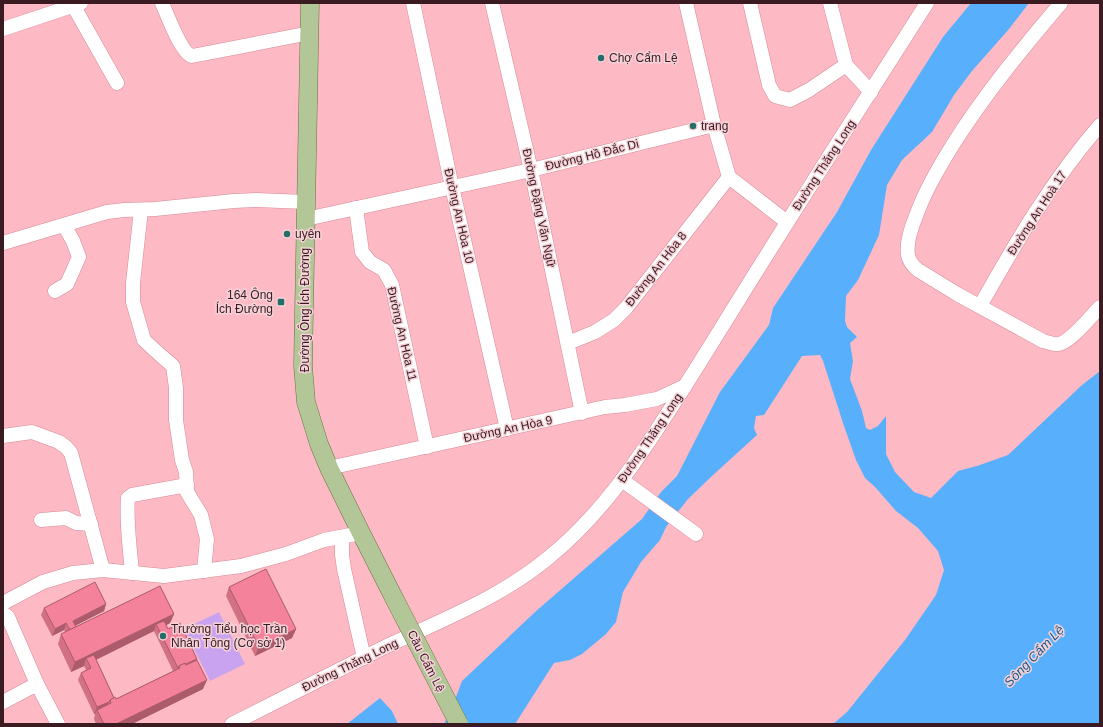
<svg xmlns="http://www.w3.org/2000/svg" width="1103" height="727" font-family="Helvetica,sans-serif">
<style>
.green{fill:#caa3f0}
.water{fill:#58b0fd}
.lines{fill:none;stroke-linecap:round;stroke-linejoin:round}
.minor-casing{stroke:#d78897;stroke-width:15}
.major-casing{stroke:#687141;stroke-width:19}
.minor{stroke:#fff;stroke-width:14}
.major{stroke:#b3c697;stroke-width:18}
.major-bridge-casing{stroke:#687141;stroke-width:19;stroke-linecap:butt}
.major-bridge{stroke:#b3c697;stroke-width:18}
.wall{fill:#d27084;fill-rule:evenodd}
.shaded-wall{fill:#ab5b6c}
.building{fill:#f4829a;stroke:#ab5b6c}
.poi-dot{fill:#256e68;stroke:#f4d2d7;stroke-width:1.5}
.labels{text-anchor:middle;dominant-baseline:central;stroke-width:3;stroke-linejoin:round;paint-order:stroke}
.poi-label{font-size:12px;fill:#3a1b22;stroke:#f4d2d7;text-anchor:start}
.street-label{font-size:12px;fill:#3a1b22;stroke:#f4d2d7}
.water-label{font-size:13px;font-style:italic;fill:#195789;stroke:#f4d2d7}
</style>
<rect width="100%" height="100%" fill="#fdbac5"/>
<path class="green" d="M 219,612 L 245,664 L 210,681 L 184,629 Z"/>
<g class="water">
<path d="M 971,3 L 1029,3 L 1009,29 L 972,71 L 954,95 L 932,132 L 902,160 L 887,185 L 879,235 L 858,280 L 846,296 L 845,321 L 847,327 L 857,337 L 850,343 L 853,361 L 850,379 L 862,411 L 866,428 L 870,430 L 878,426 L 886,416 L 886,454 L 895,472 L 914,492 L 931,498 L 958,471 L 977,466 L 1008,455 L 1082,385 L 1100,371 L 1100,724 L 833,724 L 847,712 L 905,640 L 936,595 L 944,570 L 938,551 L 918,528 L 896,511 L 875,487 L 865,478 L 856,460 L 844,426 L 823,361 L 820,355 L 802,356 L 764,415 L 756,416 L 754,428 L 757,435 L 712,476 L 688,499 L 666,527 L 660,540 L 641,562 L 623,592 L 616,622 L 606,634 L 582,654 L 570,660 L 554,663 L 515,724 L 444,724 L 453,705 L 462,681 L 535,612 L 642,519 L 661,492 L 677,476 L 720,392 L 769,325 L 773,308 L 837,212 L 871,150 L 943,37 Z"/>
<path d="M 380,698 L 392,711 L 398,724 L 347,724 Z"/>
</g>
<g class="lines">
<defs>
<g id="minor">
<path d="M 162,3 C 167,14 181,53 192,56 L 310,33"/>
<path d="M 413,3 L 452,187 L 507,429"/>
<path d="M 492,3 L 531,170 L 582,413"/>
<path d="M 686,3 L 714,125 L 729,177 L 787,222"/>
<path d="M 750,3 L 769,85 L 775,96 L 790,100 L 809,90 L 846,65"/>
<path d="M 830,3 L 846,65 L 871,92"/>
<path d="M 1061,3 C 1022,49 984,95 952,146 C 938,169 925,191 916,216 C 911,228 906,242 908,255 C 909,261 913,266 918,270 L 957,294 L 1043,341 C 1048,342 1053,345 1058,344 C 1070,343 1091,316 1100,307"/>
<path d="M 73,5 L 117,83"/>
<path d="M 3,29 L 81,3"/>
<path d="M 356,208 L 362,252 L 370,262 L 384,270 L 392,285 L 427,447"/>
<path d="M 141,210 L 133,283 L 133,302 L 144,340 L 159,354 L 173,366 L 176,388 L 176,420 L 182,460 L 186,472 L 187,492 L 201,515 L 207,539 L 204,571"/>
<path d="M 306,219 L 531,170 L 714,125"/>
<path d="M 3,243 L 107,212 L 124,210 L 155,209 L 234,201 L 256,200 L 306,202"/>
<path d="M 55,291 L 67,284 L 79,257 L 73,241 L 64,225"/>
<path d="M 980,306 C 1015,244 1052,180 1100,125"/>
<path d="M 568,343 L 595,332 L 614,320 L 626,308 L 729,177"/>
<path d="M 3,436 L 32,432 L 59,442 L 66,447 L 71,453 L 103,570"/>
<path d="M 329,468 L 605,407 L 625,405 L 657,399 L 685,386"/>
<path d="M 622,480 L 696,534"/>
<path d="M 41,520 L 66,518 L 76,523 L 91,524"/>
<path d="M 342,537 L 342,555 L 344,569 L 364,658"/>
<path d="M 132,573 C 130,548 126,523 128,498 L 132,495 L 187,485"/>
<path d="M 3,603 L 43,582 L 73,573 L 103,570 L 164,576 L 241,566 L 286,554 L 324,540 L 361,533"/>
<path d="M 3,613 L 8,617 L 37,684 L 58,724"/>
<path d="M 3,702 L 37,684"/>
<path d="M 232,724 C 284,698 336,671 389,645 C 444,619 501,597 548,558 C 598,518 635,464 669,411 C 693,374 715,338 738,301 C 800,201 864,102 927,3"/>
</g>
<path id="major" d="M 310,3 L 304,310 L 303,366 L 306,402 L 319,444 L 329,468 L 361,533 L 394,598"/>
</defs>
<use href="#minor" class="minor-casing"/>
<use href="#major" class="major-casing"/>
<use href="#minor" class="minor"/>
<use href="#major" class="major"/>
<defs>
<path id="major-bridge" d="M 394,598 L 459,724"/>
</defs>
<use href="#major-bridge" class="major-bridge-casing"/>
<use href="#major-bridge" class="major-bridge"/>
</g>
<g class="wall">
<path d="M 229,587 L 296,629 L 292,638 L 255,656 L 226,596 Z"/>
<path d="M 106,604 L 104,611 L 76,625 L 76,627 L 174,614 L 170,623 L 166,625 L 168,629 L 197,659 L 196,660 L 203,689 L 132,724 L 96,724 L 94,719 L 95,714 L 94,714 L 78,680 L 81,673 L 86,670 L 84,666 L 71,672 L 58,644 L 61,634 L 65,632 L 64,630 L 52,636 L 41,615 L 44,608 ZM 154,631 L 173,671 L 116,699 L 114,698 L 96,660 Z"/>
</g>
<g class="shaded-wall">
<path d="M 106,604 L 104,611 L 71,628 L 73,621 Z"/>
<path d="M 174,614 L 170,623 L 159,629 L 156,624 L 154,631 L 89,663 L 86,658 L 84,666 L 71,672 L 75,662 Z"/>
<path d="M 66,623 L 64,630 L 52,636 L 55,629 Z"/>
<path d="M 296,629 L 292,638 L 255,656 L 259,647 Z"/>
<path d="M 197,659 L 194,666 L 179,667 Z"/>
<path d="M 207,680 L 203,689 L 132,724 L 116,724 Z"/>
<path d="M 109,702 L 106,709 L 97,710 L 95,714 L 94,714 L 97,707 Z"/>
</g>
<g class="building">
<path d="M 266,569 L 296,629 L 259,647 L 229,587 Z"/>
<path d="M 95,582 L 106,604 L 73,621 L 76,627 L 70,630 L 66,623 L 55,629 L 44,608 Z"/>
<path d="M 160,586 L 174,614 L 75,662 L 61,634 Z"/>
<path d="M 164,621 L 168,629 L 180,623 L 197,659 L 186,664 L 185,663 L 179,666 L 178,668 L 156,624 Z"/>
<path d="M 94,655 L 114,698 L 110,700 L 109,702 L 97,707 L 81,673 L 91,668 L 86,658 Z"/>
<path d="M 197,660 L 207,680 L 116,724 L 104,724 L 97,710 L 111,703 L 110,700 L 115,697 L 116,699 L 180,668 L 179,666 L 185,663 L 186,665 Z"/>
</g>
<g class="poi-dot">
<circle cx="601" cy="58" r="4"/>
<circle cx="693" cy="126" r="4"/>
<circle cx="287" cy="234" r="4"/>
<rect x="277" y="298" width="8" height="8" rx="2"/>
<circle cx="163" cy="636" r="4"/>
</g>
<g class="labels">
<g class="poi-label">
<text x="609" y="58">Chợ Cẩm Lệ</text>
<text x="701" y="126">trang</text>
<text x="295" y="234">uyên</text>
<text x="273" y="295" text-anchor="end">164 Ông<tspan x="273" dy="14">Ích Đường</tspan></text>
<text x="171" y="629">Trường Tiểu học Trần<tspan x="171" dy="14">Nhân Tông (Cơ sở 1)</tspan></text>
</g>
<g class="street-label">
<text transform="translate(592 155) rotate(-14)">Đường Hồ Đắc Di</text>
<text transform="translate(824 165) rotate(-57)">Đường Thăng Long</text>
<text transform="translate(539 208) rotate(78)">Đường Đặng Văn Ngữ</text>
<text transform="translate(1037 213) rotate(-57)">Đường An Hoà 17</text>
<text transform="translate(459 216) rotate(77)">Đường An Hòa 10</text>
<text transform="translate(656 269) rotate(-52)">Đường An Hòa 8</text>
<text transform="translate(305 310) rotate(-90)">Đường Ông Ích Đường</text>
<text transform="translate(402 334) rotate(77)">Đường An Hòa 11</text>
<text transform="translate(508 429) rotate(-12)">Đường An Hòa 9</text>
<text transform="translate(650 438) rotate(-56)">Đường Thăng Long</text>
<text transform="translate(426 661) rotate(63)">Cầu Cẩm Lệ</text>
<text transform="translate(350 665) rotate(-26)">Đường Thăng Long</text>
</g>
<g class="water-label">
<text transform="translate(1034 656) rotate(-46)">Sông Cẩm Lệ</text>
</g>
</g>
<rect width="1103" height="727" fill="none" stroke="#3a1b22" stroke-width="8"/>
</svg>
